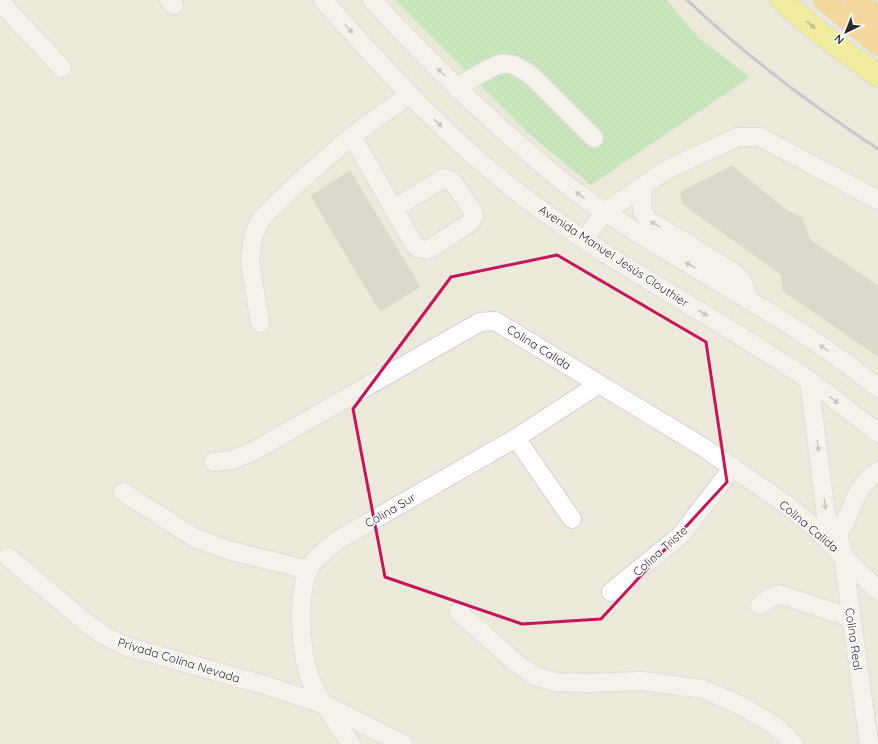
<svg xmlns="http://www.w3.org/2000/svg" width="878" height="744" font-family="Quicksand,sans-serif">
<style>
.grass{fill:url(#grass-dots)}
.building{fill:#c7c5ba;stroke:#c7c5b4}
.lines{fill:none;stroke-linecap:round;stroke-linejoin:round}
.minor-casing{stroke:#d0cfe3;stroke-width:20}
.major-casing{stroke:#ccc;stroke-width:24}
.highway-casing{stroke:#ccc;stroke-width:24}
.minor{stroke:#fff;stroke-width:18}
.major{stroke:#f4f556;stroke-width:22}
.highway{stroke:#ffc652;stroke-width:22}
.rail{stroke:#9f9db4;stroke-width:3}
.oneway{fill:#8e8f40}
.oneway2{fill:#9f9f9f}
.marked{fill:none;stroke:#c2185b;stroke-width:3;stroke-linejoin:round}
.labels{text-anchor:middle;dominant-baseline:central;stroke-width:3;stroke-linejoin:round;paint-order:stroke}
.street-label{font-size:12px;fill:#292929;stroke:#fff}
</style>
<defs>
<pattern id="grass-dots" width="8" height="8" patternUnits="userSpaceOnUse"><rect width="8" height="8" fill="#9ce594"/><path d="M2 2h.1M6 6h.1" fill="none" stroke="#86c480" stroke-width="1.8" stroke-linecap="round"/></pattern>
</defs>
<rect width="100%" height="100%" fill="#ece8da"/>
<path class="grass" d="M 395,0 L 666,0 L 700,39 L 750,77 L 591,185 L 527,132 Z"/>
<g class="building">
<path d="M 732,166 L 787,211 L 802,218 L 810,240 L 878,286 L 878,356 L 783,291 L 782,275 L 683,204 L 681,192 Z"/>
<path d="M 350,171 L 420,287 L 380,311 L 311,196 Z"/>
</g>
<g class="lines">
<defs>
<g id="minor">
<path d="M 169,0 L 174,5"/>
<path d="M 323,0 C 388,73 450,142 529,201 C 617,267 716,317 807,379 C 832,396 854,415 878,433"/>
<path d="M 372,0 C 417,49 464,96 514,140 C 537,160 561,182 586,199 C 681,266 788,314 878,388"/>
<path d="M 0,2 L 62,68"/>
<path d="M 456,88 C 467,81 490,67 501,64 C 513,62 524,70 533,77 L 594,138"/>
<path d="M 352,136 L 412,241 C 416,248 420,249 428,250 L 471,222 L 474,215 L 472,210 L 452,181 L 444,178 L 393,209"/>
<path d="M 642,187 L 642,211 L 648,220 L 732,271 C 742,279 746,285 747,298"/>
<path d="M 584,239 L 605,212 L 666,170 L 738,137 L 760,137 L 878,200"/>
<path d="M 260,323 L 250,262 L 252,242 L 256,229 L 263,217 L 301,180 L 352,136 L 409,95"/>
<path d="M 809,380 L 826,515 L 830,525 L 838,534 L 843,555 L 869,744"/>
<path d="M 516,438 L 572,519"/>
<path d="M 214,462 L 232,460 L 252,452 L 480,322 L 495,321 L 703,447 L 787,505 L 814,527 L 878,591"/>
<path d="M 123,492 L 195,538 L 228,550 L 309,570"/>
<path d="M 838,534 C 855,510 851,489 878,471"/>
<path d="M 8,557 L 89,625 L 105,636 L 125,646 L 268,686 L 326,705 L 403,744"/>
<path d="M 611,592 L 681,535 L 733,467"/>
<path d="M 760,605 L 771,597 L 779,594 L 851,618"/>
<path d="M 459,612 L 515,662 L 535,676 L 555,682 L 586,683 L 642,681 L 703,689 L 740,705 L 774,725 L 794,744"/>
<path d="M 351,744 C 340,727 327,710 317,693 C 300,665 296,601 308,570 C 314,558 328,548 338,540 L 516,438 L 599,384"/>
</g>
<path id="major" d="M 781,0 L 820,33 L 878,76"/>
<g id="highway">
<path d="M 825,0 L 878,44"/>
<path d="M 857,0 L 878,18"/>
</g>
</defs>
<use href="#minor" class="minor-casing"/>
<use href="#major" class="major-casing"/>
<use href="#highway" class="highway-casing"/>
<use href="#minor" class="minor"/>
<use href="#major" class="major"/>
<use href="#highway" class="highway"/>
<path class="rail" d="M 687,0 C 746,56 811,105 878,149"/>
</g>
<defs><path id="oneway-solid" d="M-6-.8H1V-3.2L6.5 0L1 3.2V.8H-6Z"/></defs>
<use class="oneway" href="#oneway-solid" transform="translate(811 25) rotate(40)"/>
<g class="oneway2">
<use href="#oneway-solid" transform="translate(349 29) rotate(48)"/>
<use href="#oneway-solid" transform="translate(441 72) rotate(-135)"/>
<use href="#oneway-solid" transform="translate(438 123) rotate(44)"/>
<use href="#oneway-solid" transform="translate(580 195) rotate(-142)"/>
<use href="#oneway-solid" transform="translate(655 224) rotate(-149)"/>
<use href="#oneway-solid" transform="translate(690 265) rotate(-150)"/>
<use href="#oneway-solid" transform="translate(703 313) rotate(32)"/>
<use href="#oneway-solid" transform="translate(824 348) rotate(-146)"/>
<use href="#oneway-solid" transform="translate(834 400) rotate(38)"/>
<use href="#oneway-solid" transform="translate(818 446) rotate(83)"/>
<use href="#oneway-solid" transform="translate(825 504) rotate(83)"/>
</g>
<path d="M0 0H878V744H0ZM 557,255 L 706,342 L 727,482 L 601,619 L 522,624 L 385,577 L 353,409 L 451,277 Z" fill="#ece8da" fill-opacity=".55" fill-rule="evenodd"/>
<path class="marked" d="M 557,255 L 706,342 L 727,482 L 601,619 L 522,624 L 385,577 L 353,409 L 451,277 Z"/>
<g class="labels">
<g class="street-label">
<text transform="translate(614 256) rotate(33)">Avenida Manuel Jesús Clouthier</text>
<text transform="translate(539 347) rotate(32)">Colina Calida</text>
<text transform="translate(390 510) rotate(-30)">Colina Sur</text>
<text transform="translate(809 526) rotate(40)">Colina Calida</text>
<text transform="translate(660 551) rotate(-42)">Colina Triste</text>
<text transform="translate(854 639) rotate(82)">Colina Real</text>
<text transform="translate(179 660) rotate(17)">Privada Colina Nevada</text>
</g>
</g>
<g transform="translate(846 32) rotate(223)" stroke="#ffffff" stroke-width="3" paint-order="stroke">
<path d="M0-3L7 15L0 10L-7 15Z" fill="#292929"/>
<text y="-6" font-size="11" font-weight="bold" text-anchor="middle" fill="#292929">N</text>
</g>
</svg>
